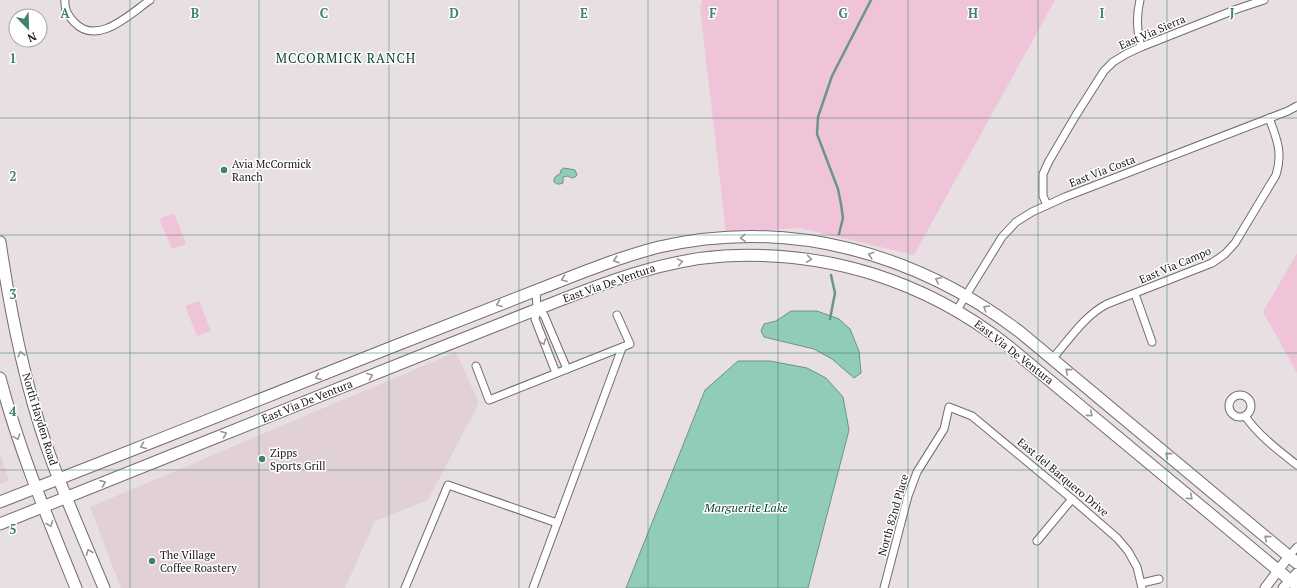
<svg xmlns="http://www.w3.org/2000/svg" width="1297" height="588" font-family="'PT Serif',serif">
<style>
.built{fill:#e1d0d8}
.green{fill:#f0c4d8}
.water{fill:#91cbb9;stroke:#6d9488}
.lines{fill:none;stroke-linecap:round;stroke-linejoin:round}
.stream{stroke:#6d9488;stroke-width:2.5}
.minor-casing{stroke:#736b6f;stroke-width:9}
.tertiary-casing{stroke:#736b6f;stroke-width:11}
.secondary-casing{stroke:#736b6f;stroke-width:13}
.minor{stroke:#fff;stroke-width:7}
.tertiary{stroke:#fff;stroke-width:9}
.secondary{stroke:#fff;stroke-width:11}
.oneway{stroke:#979697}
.grid{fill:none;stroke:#418170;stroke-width:1;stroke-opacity:0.55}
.poi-dot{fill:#418170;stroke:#fff;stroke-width:1.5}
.labels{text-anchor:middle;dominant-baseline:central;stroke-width:3;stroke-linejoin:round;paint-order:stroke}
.street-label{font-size:11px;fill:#181517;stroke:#fff}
.poi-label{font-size:11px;fill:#181517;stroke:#fff;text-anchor:start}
.water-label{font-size:12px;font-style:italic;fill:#0a3e33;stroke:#fff}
.quarter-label{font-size:13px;letter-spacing:1px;fill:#013c30;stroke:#fff}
.grid-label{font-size:13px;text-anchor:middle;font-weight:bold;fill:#418170;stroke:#fff;stroke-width:3;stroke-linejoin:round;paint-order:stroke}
</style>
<rect width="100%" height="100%" fill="#e8dfe3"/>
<g class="built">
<path d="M 456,352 L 479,403 L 428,500 L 375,521 L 345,588 L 121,588 L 90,507 Z"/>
<path d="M 0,453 L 9,481 L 0,484 Z"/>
</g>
<g class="green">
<path d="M 702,0 L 1055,0 L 914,255 L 800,228 L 726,233 L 700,8 Z"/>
<path d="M 174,213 L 186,244 L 172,249 L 159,219 Z"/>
<path d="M 1297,253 L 1297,373 L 1263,312 Z"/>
<path d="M 199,301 L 211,331 L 197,336 L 185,306 Z"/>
</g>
<g class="water">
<path d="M 564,168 L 575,170 L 577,175 L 575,177 L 572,178 L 568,176 L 563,177 L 563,183 L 560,184 L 557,184 L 554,182 L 554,179 L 556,176 L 560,174 L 561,170 Z"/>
<path d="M 791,311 L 817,311 L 839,319 L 850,329 L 859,351 L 861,373 L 854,378 L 832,359 L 814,349 L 764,337 L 761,331 L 764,324 L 776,321 Z"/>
<path d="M 738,361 L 770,361 L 807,368 L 826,378 L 843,397 L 849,430 L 808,588 L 626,588 L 705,390 Z"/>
</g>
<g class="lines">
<g class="stream">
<path d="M 839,234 L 843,218 L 841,204 L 838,189 L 817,134 L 818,117 L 832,76 L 871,0"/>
<path d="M 830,319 L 835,293 L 831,275"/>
</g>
<defs>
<g id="minor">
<path d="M 65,0 C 64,9 68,16 74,22 C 97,47 130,14 150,0"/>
<path d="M 1140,0 C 1136,17 1137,30 1141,47"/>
<path d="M 1047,205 L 1043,196 L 1043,174 L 1049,161 L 1076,115 L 1104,71 L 1113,62 L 1126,54 L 1141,47 L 1237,9 L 1264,0"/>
<path d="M 536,290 L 537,309 L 535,319 L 556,373"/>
<path d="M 1135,294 L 1152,342"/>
<path d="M 537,309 L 544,315 L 567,369"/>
<path d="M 957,310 L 1002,237 L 1016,222 L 1032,212 L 1065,197 L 1288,111 L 1297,106"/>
<path d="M 1052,359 C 1069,340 1084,316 1107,304 L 1212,263 L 1225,254 L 1235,243 L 1276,175 C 1283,153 1277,139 1269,118"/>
<path d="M 476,366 L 489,400 L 630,344 L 617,315"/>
<circle cx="1240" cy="406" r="11"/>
<path d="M 1245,416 C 1259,436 1278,450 1297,465"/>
<path d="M 1037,541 L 1072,499"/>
<path d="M 1289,556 L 1297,547"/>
<path d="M 1142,583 L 1159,579"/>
<path d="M 405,588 L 448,485 L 557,523"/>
<path d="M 533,588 L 622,348"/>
<path d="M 884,588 L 908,496 L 917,472 L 944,429 L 949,407 L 972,416 L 1072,499 L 1117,538 L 1128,551 L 1137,567 L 1142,588"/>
</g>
<g id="tertiary">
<path d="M 1265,588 L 1289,556"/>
<path d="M 1283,588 L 1297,573"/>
</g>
<g id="secondary">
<path d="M 0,242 C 11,317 26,393 53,464 C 69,506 87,547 104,588"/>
<path d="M 0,378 C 19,450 48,519 76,588"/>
<path d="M 0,502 C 34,489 68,475 102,462 C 199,424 296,385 392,347 C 443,327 494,307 545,287 C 583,272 620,257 659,247 C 789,217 916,253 1020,332 L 1297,563"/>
<path d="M 0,524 C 144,466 288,409 432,351 C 472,335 513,319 553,303 C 609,281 664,260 724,256 C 828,250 925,281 1007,345 L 1297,586"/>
</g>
</defs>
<use href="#minor" class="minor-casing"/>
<use href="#tertiary" class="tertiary-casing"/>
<use href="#secondary" class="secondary-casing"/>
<use href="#minor" class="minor"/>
<use href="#tertiary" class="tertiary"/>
<use href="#secondary" class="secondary"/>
</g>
<defs><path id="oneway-chevron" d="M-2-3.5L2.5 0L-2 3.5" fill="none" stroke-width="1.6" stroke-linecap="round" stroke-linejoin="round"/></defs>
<g class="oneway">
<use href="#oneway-chevron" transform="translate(743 238) rotate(178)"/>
<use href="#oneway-chevron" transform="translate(871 255) rotate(-163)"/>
<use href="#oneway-chevron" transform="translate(809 259) rotate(8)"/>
<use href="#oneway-chevron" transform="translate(616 260) rotate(162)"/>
<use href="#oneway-chevron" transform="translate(680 262) rotate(-10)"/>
<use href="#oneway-chevron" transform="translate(564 279) rotate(158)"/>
<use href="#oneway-chevron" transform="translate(938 280) rotate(-154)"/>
<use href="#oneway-chevron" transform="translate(499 304) rotate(159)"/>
<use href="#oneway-chevron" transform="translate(986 308) rotate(-147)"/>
<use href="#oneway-chevron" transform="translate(543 342) rotate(69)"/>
<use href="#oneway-chevron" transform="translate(21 354) rotate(-104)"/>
<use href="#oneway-chevron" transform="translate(1068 371) rotate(-140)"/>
<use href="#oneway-chevron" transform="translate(370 376) rotate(-22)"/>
<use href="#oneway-chevron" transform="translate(318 377) rotate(158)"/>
<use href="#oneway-chevron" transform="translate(1090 414) rotate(40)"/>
<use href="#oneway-chevron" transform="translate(224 434) rotate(-22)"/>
<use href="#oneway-chevron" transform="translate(17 437) rotate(70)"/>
<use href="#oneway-chevron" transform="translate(143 446) rotate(158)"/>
<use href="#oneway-chevron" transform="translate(1168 455) rotate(-140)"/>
<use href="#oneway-chevron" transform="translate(103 483) rotate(-21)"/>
<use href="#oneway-chevron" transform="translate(1190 497) rotate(40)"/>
<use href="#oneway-chevron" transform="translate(50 524) rotate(68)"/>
<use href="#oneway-chevron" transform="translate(1267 538) rotate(-140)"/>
<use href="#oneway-chevron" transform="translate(89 552) rotate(-112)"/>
</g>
<path class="grid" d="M 130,0 L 130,588M 259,0 L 259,588M 389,0 L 389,588M 519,0 L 519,588M 648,0 L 648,588M 778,0 L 778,588M 908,0 L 908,588M 1038,0 L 1038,588M 1167,0 L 1167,588M 0,118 L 1297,118M 0,235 L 1297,235M 0,353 L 1297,353M 0,470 L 1297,470"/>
<g class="poi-dot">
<circle cx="224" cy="170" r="4"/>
<circle cx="262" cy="459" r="4"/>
<circle cx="152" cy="561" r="4"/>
</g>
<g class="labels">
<g class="street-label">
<text transform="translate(1152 32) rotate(-23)">East Via Sierra</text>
<text transform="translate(1102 171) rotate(-21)">East Via Costa</text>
<text transform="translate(1175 265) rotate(-23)">East Via Campo</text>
<text transform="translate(609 283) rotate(-19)">East Via De Ventura</text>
<text transform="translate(1014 352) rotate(38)">East Via De Ventura</text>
<text transform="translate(307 401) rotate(-22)">East Via De Ventura</text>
<text transform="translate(40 419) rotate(73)">North Hayden Road</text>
<text transform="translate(1063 477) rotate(40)">East del Barquero Drive</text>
<text transform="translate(893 515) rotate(-74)">North 82nd Place</text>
</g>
<g class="poi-label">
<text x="232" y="164">Avia McCormick<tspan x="232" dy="13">Ranch</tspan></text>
<text x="270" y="453">Zipps<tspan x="270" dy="13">Sports Grill</tspan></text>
<text x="160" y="555">The Village<tspan x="160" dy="13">Coffee Roastery</tspan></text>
</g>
<g class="water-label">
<text x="746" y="507">Marguerite Lake</text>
</g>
<g class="quarter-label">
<text x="346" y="58">MCCORMICK RANCH</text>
</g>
</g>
<g class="grid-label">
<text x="65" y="18">A</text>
<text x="195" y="18">B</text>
<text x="324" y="18">C</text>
<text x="454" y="18">D</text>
<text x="584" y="18">E</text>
<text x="713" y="18">F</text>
<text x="843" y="18">G</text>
<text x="973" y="18">H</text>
<text x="1102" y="18">I</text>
<text x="1232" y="18">J</text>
<text x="13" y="63">1</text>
<text x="13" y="181">2</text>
<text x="13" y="299">3</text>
<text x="13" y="416">4</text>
<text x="13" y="534">5</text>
</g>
<g transform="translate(28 28) rotate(157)"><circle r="19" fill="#ffffff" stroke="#a3a1a2"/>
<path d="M0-3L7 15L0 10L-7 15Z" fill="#418170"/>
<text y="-6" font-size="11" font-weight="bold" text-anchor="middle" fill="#181517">N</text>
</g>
</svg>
